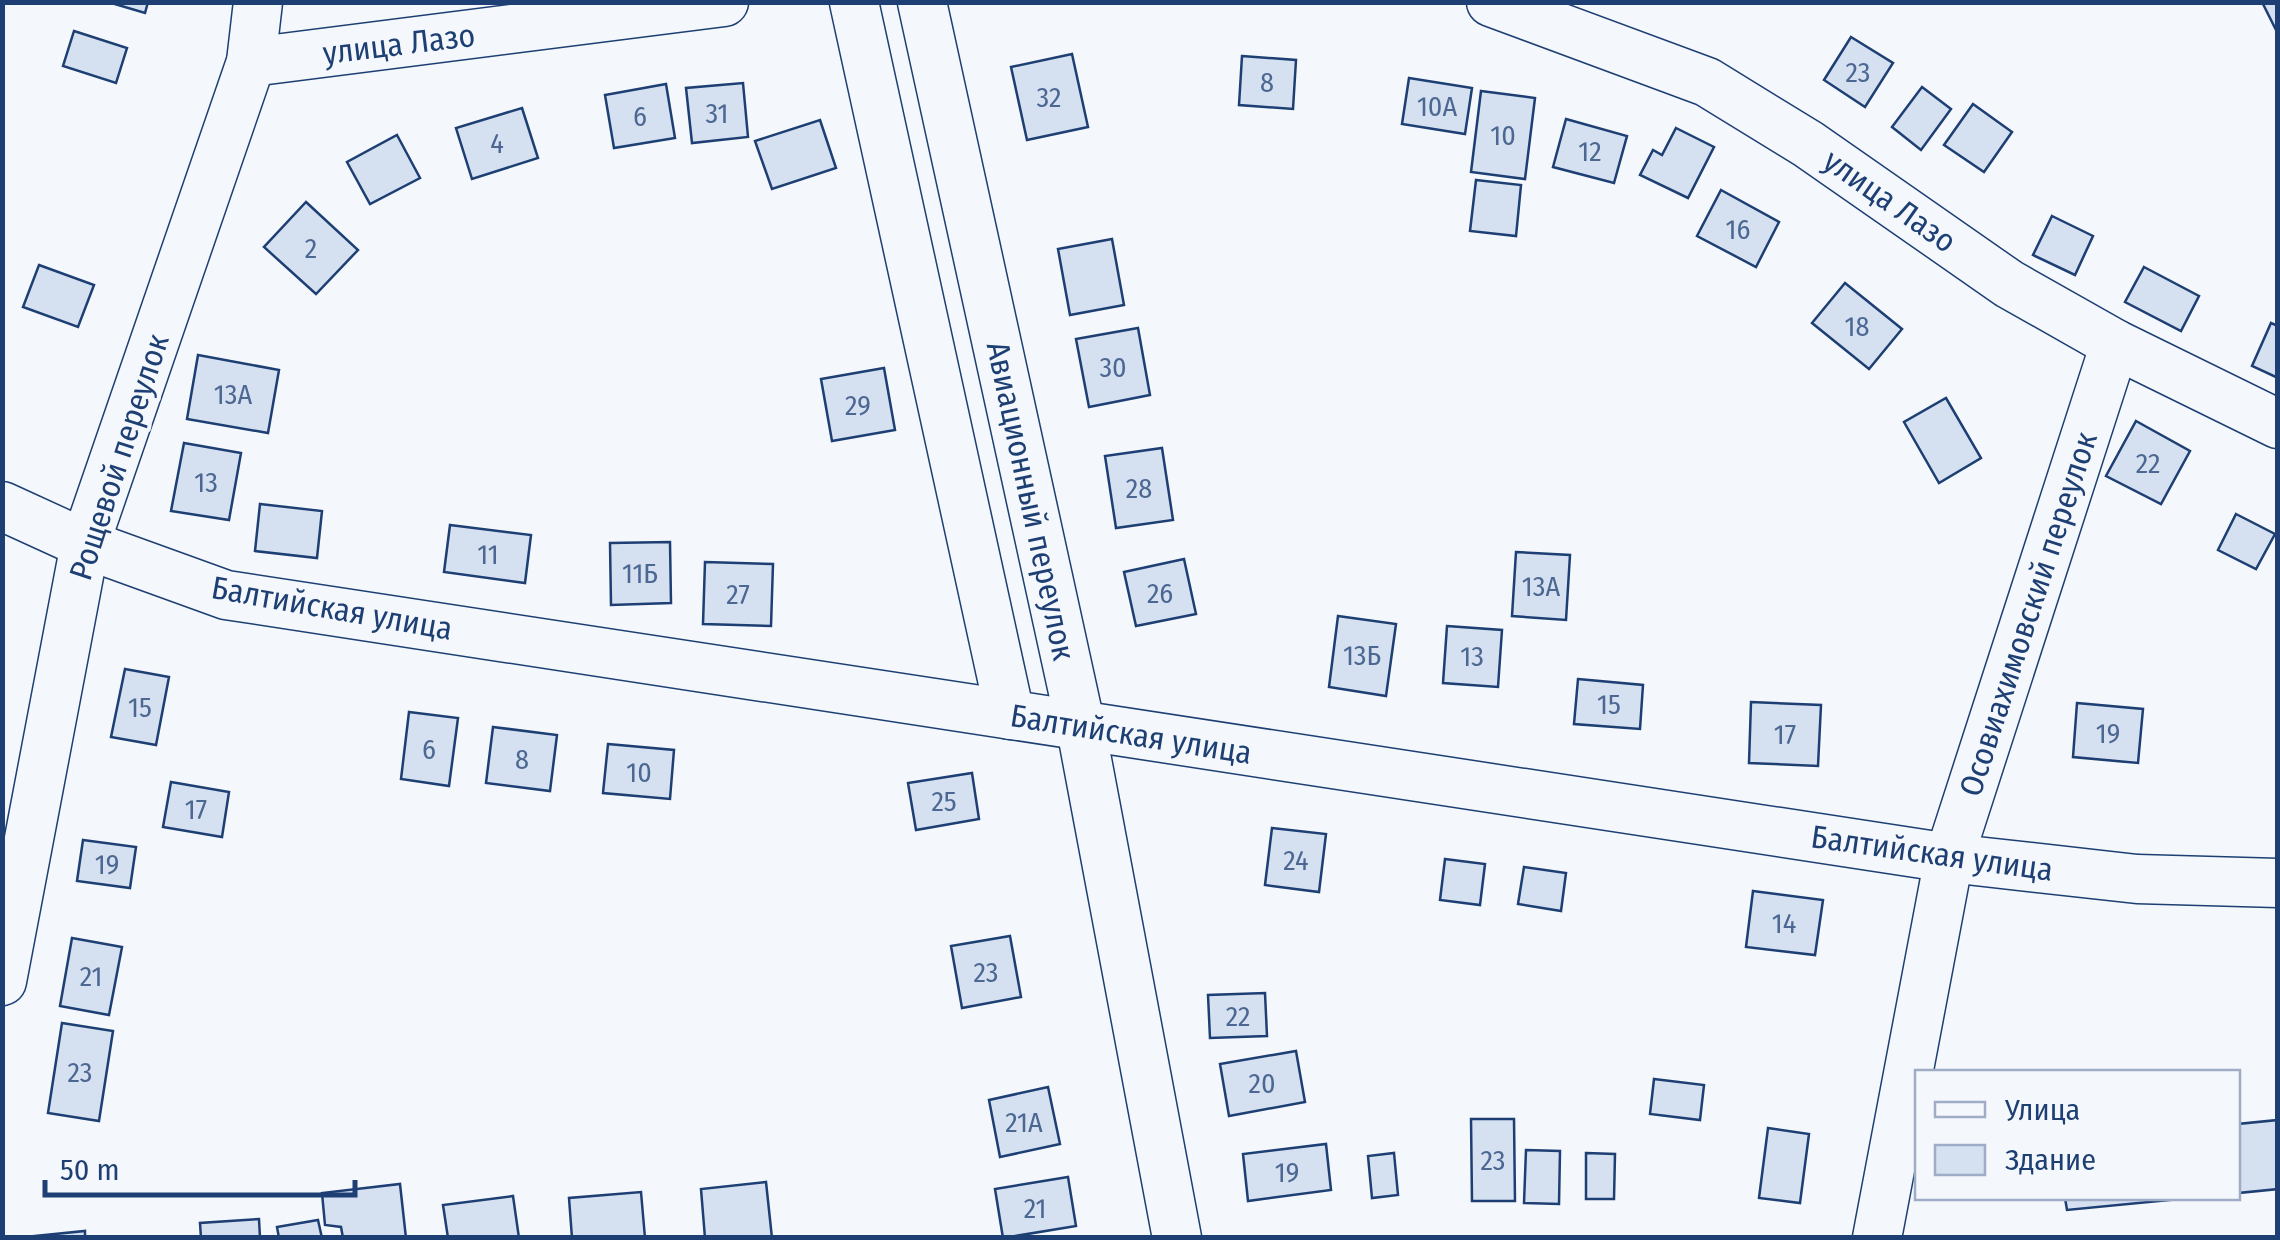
<svg xmlns="http://www.w3.org/2000/svg" width="2280" height="1240" font-family="'Fira Sans Condensed',sans-serif">
<style>
.building{fill:#d5e0f0;stroke:#1d3f73;stroke-width:2.5}
.lines{fill:none;stroke-linecap:round;stroke-linejoin:round}
.minor-casing{stroke:#1d3f73;stroke-width:51}
.minor{stroke:#f4f7fb;stroke-width:48}
.labels{text-anchor:middle;dominant-baseline:central;stroke-width:8;stroke-linejoin:round;paint-order:stroke}
.number-label{font-size:28px;fill:#4b6792}
.street-label{font-size:32px;fill:#1d3f73;stroke:#f4f7fb}
</style>
<rect width="100%" height="100%" fill="#f4f7fb"/>
<g class="building">
<path d="M 108,2 L 148,2 L 145,13 Z"/>
<path d="M 2262,2 L 2278,2 L 2278,34 Z"/>
<path d="M 74,31 L 127,48 L 116,83 L 63,66 Z"/>
<path d="M 1851,37 L 1893,63 L 1865,107 L 1824,80 Z"/>
<path d="M 1072,54 L 1088,127 L 1027,140 L 1011,67 Z"/>
<path d="M 1242,56 L 1296,60 L 1293,109 L 1239,105 Z"/>
<path d="M 1409,78 L 1472,88 L 1465,134 L 1402,124 Z"/>
<path d="M 743,83 L 748,137 L 692,143 L 686,88 Z"/>
<path d="M 666,84 L 675,138 L 614,148 L 605,95 Z"/>
<path d="M 1922,87 L 1951,109 L 1921,150 L 1892,127 Z"/>
<path d="M 1481,91 L 1535,98 L 1525,179 L 1471,172 Z"/>
<path d="M 1973,104 L 2012,132 L 1984,172 L 1944,145 Z"/>
<path d="M 522,108 L 538,158 L 472,179 L 456,128 Z"/>
<path d="M 1566,119 L 1627,136 L 1614,183 L 1553,167 Z"/>
<path d="M 820,120 L 836,168 L 772,189 L 755,141 Z"/>
<path d="M 1676,128 L 1714,147 L 1688,198 L 1640,175 L 1653,150 L 1662,155 Z"/>
<path d="M 397,135 L 420,178 L 370,204 L 347,162 Z"/>
<path d="M 1476,180 L 1521,185 L 1516,236 L 1470,231 Z"/>
<path d="M 1721,190 L 1779,222 L 1756,267 L 1697,236 Z"/>
<path d="M 306,202 L 358,250 L 316,294 L 264,247 Z"/>
<path d="M 2052,216 L 2093,236 L 2075,275 L 2033,255 Z"/>
<path d="M 1112,239 L 1124,305 L 1070,315 L 1058,249 Z"/>
<path d="M 39,265 L 94,285 L 78,327 L 23,307 Z"/>
<path d="M 2144,267 L 2199,296 L 2181,331 L 2125,302 Z"/>
<path d="M 1845,283 L 1902,329 L 1869,369 L 1812,323 Z"/>
<path d="M 2271,323 L 2278,326 L 2278,378 L 2252,366 Z"/>
<path d="M 1138,328 L 1150,395 L 1089,407 L 1076,339 Z"/>
<path d="M 198,355 L 279,370 L 268,433 L 187,419 Z"/>
<path d="M 884,368 L 895,430 L 832,441 L 821,379 Z"/>
<path d="M 1946,398 L 1981,458 L 1939,483 L 1904,422 Z"/>
<path d="M 2136,421 L 2190,451 L 2161,504 L 2106,476 Z"/>
<path d="M 184,443 L 241,453 L 229,520 L 171,511 Z"/>
<path d="M 1162,448 L 1173,520 L 1116,528 L 1105,456 Z"/>
<path d="M 260,504 L 322,511 L 317,558 L 255,551 Z"/>
<path d="M 2236,514 L 2275,534 L 2256,569 L 2218,550 Z"/>
<path d="M 450,525 L 531,535 L 525,583 L 444,572 Z"/>
<path d="M 670,542 L 671,603 L 611,605 L 610,543 Z"/>
<path d="M 1516,552 L 1570,555 L 1566,620 L 1512,616 Z"/>
<path d="M 1184,559 L 1196,614 L 1136,626 L 1124,572 Z"/>
<path d="M 705,562 L 773,564 L 771,626 L 703,624 Z"/>
<path d="M 1338,616 L 1396,624 L 1386,696 L 1329,687 Z"/>
<path d="M 1447,626 L 1502,630 L 1498,687 L 1443,683 Z"/>
<path d="M 125,669 L 169,677 L 156,745 L 111,737 Z"/>
<path d="M 1578,679 L 1643,685 L 1640,729 L 1574,724 Z"/>
<path d="M 1751,702 L 1821,705 L 1818,766 L 1749,763 Z"/>
<path d="M 2077,703 L 2143,709 L 2138,763 L 2073,757 Z"/>
<path d="M 409,712 L 458,718 L 449,786 L 401,779 Z"/>
<path d="M 493,727 L 557,735 L 550,791 L 486,783 Z"/>
<path d="M 608,744 L 674,750 L 670,799 L 603,793 Z"/>
<path d="M 972,773 L 979,819 L 916,830 L 908,783 Z"/>
<path d="M 171,782 L 229,792 L 222,837 L 163,827 Z"/>
<path d="M 1272,828 L 1326,834 L 1319,892 L 1265,885 Z"/>
<path d="M 83,840 L 136,847 L 130,888 L 77,881 Z"/>
<path d="M 1445,859 L 1485,864 L 1480,905 L 1440,900 Z"/>
<path d="M 1524,867 L 1566,873 L 1561,911 L 1518,904 Z"/>
<path d="M 1753,891 L 1823,900 L 1815,955 L 1746,947 Z"/>
<path d="M 1010,936 L 1021,997 L 962,1008 L 951,946 Z"/>
<path d="M 72,938 L 122,947 L 109,1015 L 60,1006 Z"/>
<path d="M 1265,993 L 1267,1036 L 1210,1038 L 1208,995 Z"/>
<path d="M 62,1023 L 113,1031 L 99,1121 L 48,1113 Z"/>
<path d="M 1296,1051 L 1305,1102 L 1229,1116 L 1220,1064 Z"/>
<path d="M 1654,1079 L 1704,1085 L 1700,1120 L 1650,1114 Z"/>
<path d="M 1048,1087 L 1060,1144 L 1000,1157 L 989,1100 Z"/>
<path d="M 1471,1119 L 1514,1119 L 1515,1201 L 1472,1201 Z"/>
<path d="M 2278,1120 L 2278,1189 L 2238,1193 L 2238,1124 Z"/>
<path d="M 1768,1128 L 1809,1134 L 1800,1203 L 1759,1198 Z"/>
<path d="M 1326,1144 L 1331,1190 L 1248,1201 L 1243,1154 Z"/>
<path d="M 1526,1150 L 1560,1151 L 1559,1204 L 1524,1203 Z"/>
<path d="M 1394,1153 L 1398,1195 L 1372,1198 L 1368,1156 Z"/>
<path d="M 1586,1153 L 1615,1154 L 1614,1199 L 1586,1199 Z"/>
<path d="M 1068,1177 L 1076,1226 L 1003,1238 L 995,1189 Z"/>
<path d="M 766,1182 L 772,1238 L 705,1238 L 701,1189 Z"/>
<path d="M 400,1184 L 406,1238 L 343,1238 L 341,1227 L 325,1225 L 322,1193 Z"/>
<path d="M 641,1192 L 645,1238 L 572,1238 L 569,1198 Z"/>
<path d="M 513,1196 L 519,1238 L 448,1238 L 443,1205 Z"/>
<path d="M 2065,1198 L 2190,1198 L 2067,1210 Z"/>
<path d="M 259,1219 L 260,1238 L 201,1238 L 200,1223 Z"/>
<path d="M 318,1220 L 322,1238 L 279,1238 L 277,1227 Z"/>
<path d="M 85,1231 L 85,1238 L 26,1238 L 26,1237 Z"/>
</g>
<g class="lines">
<defs>
<g id="minor">
<path d="M 854,2 L 1010,715"/>
<path d="M 922,2 L 1081,728 L 1177,1238"/>
<path d="M 1491,2 L 1707,82 L 1808,144 L 2009,284 L 2115,344 L 2278,424"/>
<path d="M 251,62 L 724,2"/>
<path d="M 2,506 L 85,544 L 226,595 L 1949,858 L 2137,879 L 2278,883"/>
<path d="M 2,981 L 85,544 L 251,62 L 258,2"/>
<path d="M 1877,1238 L 1949,858 L 2115,344"/>
</g>
</defs>
<use href="#minor" class="minor-casing"/>
<use href="#minor" class="minor"/>
</g>
<g class="labels">
<g class="number-label">
<text x="1858" y="72">23</text>
<text x="1267" y="82">8</text>
<text x="1049" y="97">32</text>
<text x="1437" y="106">10А</text>
<text x="717" y="113">31</text>
<text x="640" y="116">6</text>
<text x="1503" y="135">10</text>
<text x="497" y="143">4</text>
<text x="1590" y="151">12</text>
<text x="1738" y="229">16</text>
<text x="311" y="248">2</text>
<text x="1857" y="326">18</text>
<text x="1113" y="367">30</text>
<text x="233" y="394">13А</text>
<text x="858" y="405">29</text>
<text x="2148" y="463">22</text>
<text x="206" y="482">13</text>
<text x="1139" y="488">28</text>
<text x="488" y="554">11</text>
<text x="640" y="573">11Б</text>
<text x="1541" y="586">13А</text>
<text x="1160" y="593">26</text>
<text x="738" y="594">27</text>
<text x="1362" y="655">13Б</text>
<text x="1472" y="656">13</text>
<text x="1609" y="704">15</text>
<text x="140" y="707">15</text>
<text x="2108" y="733">19</text>
<text x="1785" y="734">17</text>
<text x="429" y="749">6</text>
<text x="522" y="759">8</text>
<text x="639" y="772">10</text>
<text x="944" y="801">25</text>
<text x="196" y="809">17</text>
<text x="1296" y="860">24</text>
<text x="107" y="864">19</text>
<text x="1784" y="923">14</text>
<text x="986" y="972">23</text>
<text x="91" y="976">21</text>
<text x="1238" y="1016">22</text>
<text x="80" y="1072">23</text>
<text x="1262" y="1083">20</text>
<text x="1024" y="1122">21А</text>
<text x="1493" y="1160">23</text>
<text x="1287" y="1172">19</text>
<text x="1035" y="1208">21</text>
</g>
<g class="street-label">
<text transform="translate(399 44) rotate(-7)">улица Лазо</text>
<text transform="translate(1890 201) rotate(35)">улица Лазо</text>
<text transform="translate(119 457) rotate(-72)">Рощевой переулок</text>
<text transform="translate(1031 501) rotate(78)">Авиационный переулок</text>
<text transform="translate(332 608) rotate(10)">Балтийская улица</text>
<text transform="translate(2028 614) rotate(-72)">Осовиахимовский переулок</text>
<text transform="translate(1131 734) rotate(9)">Балтийская улица</text>
<text transform="translate(1932 853) rotate(8)">Балтийская улица</text>
</g>
</g>
<rect width="2280" height="1240" fill="none" stroke="#1d3f73" stroke-width="10"/>
<rect x="1915" y="1070" width="325" height="130" fill="#f4f7fb" stroke="#9eadc5" stroke-width="2.5"/>
<rect x="1935" y="1102" width="50" height="15" fill="#f4f7fb" stroke="#9eadc5" stroke-width="2.5"/>
<text x="2005" y="1120" font-size="30" fill="#1d3f73">Улица</text>
<rect x="1935" y="1145" width="50" height="30" fill="#d5e0f0" stroke="#9eadc5" stroke-width="2.5"/>
<text x="2005" y="1170" font-size="30" fill="#1d3f73">Здание</text>
<path d="M45 1180v15h310v-15" fill="none" stroke="#1d3f73" stroke-width="5"/>
<text x="60" y="1180" font-size="30" fill="#1d3f73" stroke="#f4f7fb" stroke-width="8" paint-order="stroke">50 m</text>
</svg>
